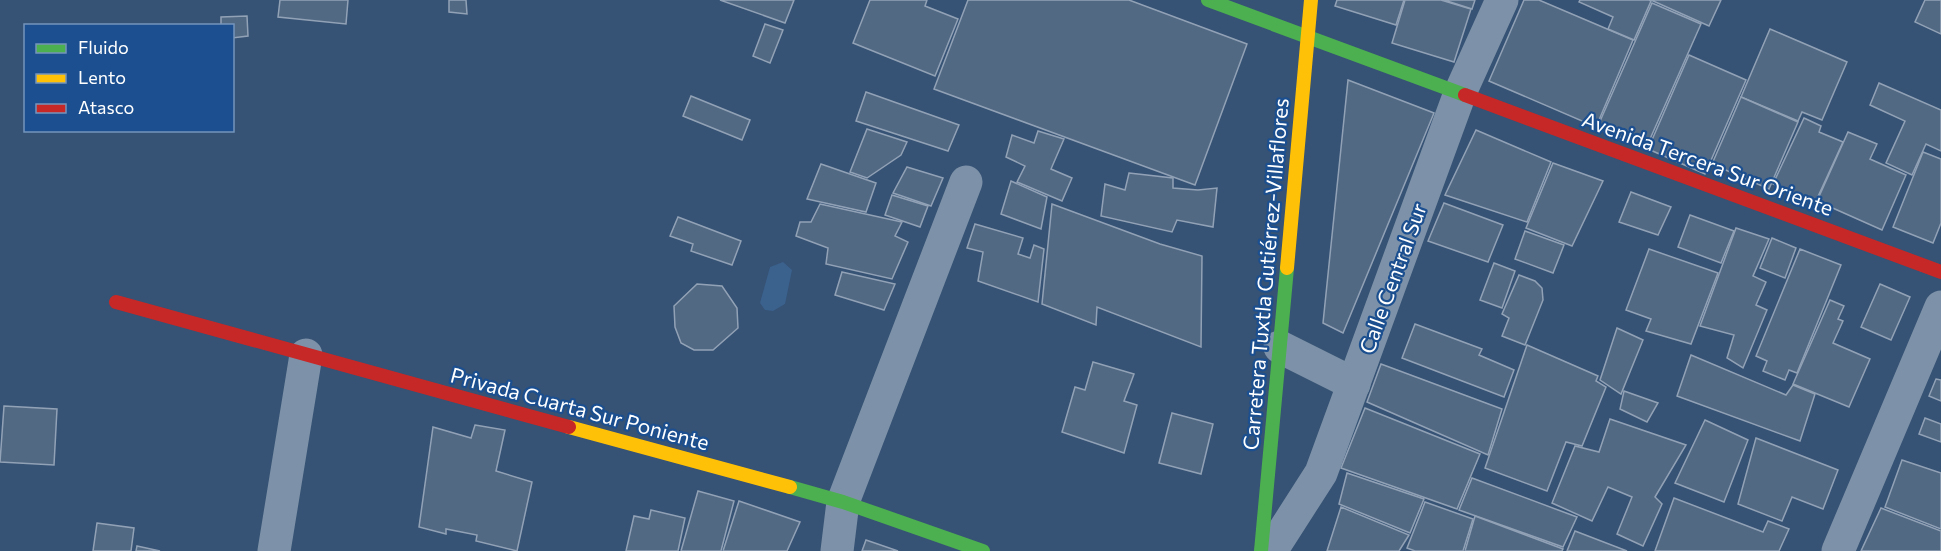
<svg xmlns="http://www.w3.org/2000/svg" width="1941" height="551" font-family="Commissioner,sans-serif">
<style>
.water{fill:#3b618d}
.building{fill:#526984;stroke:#92a2b6;stroke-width:1.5}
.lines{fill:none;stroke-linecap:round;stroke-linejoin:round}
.street{stroke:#7d92a8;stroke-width:33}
.fast{stroke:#4caf50;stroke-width:14}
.slow{stroke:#ffc107;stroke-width:14}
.jam{stroke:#c62828;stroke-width:14}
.labels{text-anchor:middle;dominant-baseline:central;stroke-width:4.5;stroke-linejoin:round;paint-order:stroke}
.street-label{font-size:21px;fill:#fff;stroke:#1b4f8f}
</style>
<rect width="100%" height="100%" fill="#365274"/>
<path class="water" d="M 783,262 L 792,270 L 785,304 L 773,311 L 765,310 L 760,303 L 770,267 Z"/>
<g class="building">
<path d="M 280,0 L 348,0 L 346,24 L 278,17 Z"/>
<path d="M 449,0 L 466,0 L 467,14 L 449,12 Z"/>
<path d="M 720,0 L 794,0 L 785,23 Z"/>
<path d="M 870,0 L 927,0 L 925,6 L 958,19 L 935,76 L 853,43 Z"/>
<path d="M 968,0 L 1129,0 L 1247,44 L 1195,185 L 934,89 Z"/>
<path d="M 1337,0 L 1404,0 L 1396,25 L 1335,6 Z"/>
<path d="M 1405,0 L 1441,0 L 1471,9 L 1454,62 L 1392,43 Z"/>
<path d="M 1444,0 L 1475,0 L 1472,9 Z"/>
<path d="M 1524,0 L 1539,0 L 1633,40 L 1596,127 L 1489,81 Z"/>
<path d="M 1580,0 L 1649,0 L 1651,1 L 1634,40 L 1608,29 L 1613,17 L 1579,2 Z"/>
<path d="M 1651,0 L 1721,0 L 1709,26 Z"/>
<path d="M 1925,0 L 1941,0 L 1941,34 L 1915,22 Z"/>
<path d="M 1652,3 L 1701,24 L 1646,148 L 1597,128 Z"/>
<path d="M 247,16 L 248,36 L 232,38 L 232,26 L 221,26 L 221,17 Z"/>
<path d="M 765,24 L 783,30 L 770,63 L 753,56 Z"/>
<path d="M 1770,29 L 1847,62 L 1822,120 L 1802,112 L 1798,121 L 1741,97 Z"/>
<path d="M 1689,55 L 1746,80 L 1705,174 L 1648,149 Z"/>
<path d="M 1348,80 L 1434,113 L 1343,333 L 1323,323 Z"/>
<path d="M 1879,83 L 1941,110 L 1941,151 L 1926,144 L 1912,175 L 1886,163 L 1905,121 L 1870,105 Z"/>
<path d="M 866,92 L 959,125 L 948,151 L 856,121 Z"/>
<path d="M 691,96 L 750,120 L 742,140 L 683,116 Z"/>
<path d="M 1741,97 L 1798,122 L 1769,189 L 1712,164 Z"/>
<path d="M 1804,118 L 1821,126 L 1819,132 L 1843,142 L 1815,203 L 1773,184 Z"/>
<path d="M 867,129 L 907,142 L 901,155 L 867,178 L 850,172 Z"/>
<path d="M 1476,130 L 1551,162 L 1527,222 L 1445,195 Z"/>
<path d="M 1038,131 L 1064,139 L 1051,169 L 1072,178 L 1062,201 L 1017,182 L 1025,166 L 1006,157 L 1012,135 L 1034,143 Z"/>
<path d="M 1848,132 L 1877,144 L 1870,159 L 1906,175 L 1882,230 L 1817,201 Z"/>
<path d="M 1923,152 L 1941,159 L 1941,223 L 1933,243 L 1893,227 Z"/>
<path d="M 1553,163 L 1603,181 L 1572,246 L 1526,228 Z"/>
<path d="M 821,164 L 876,183 L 866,212 L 807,199 Z"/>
<path d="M 907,167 L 943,178 L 931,206 L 893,193 Z"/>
<path d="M 1129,173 L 1173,178 L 1173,188 L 1198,190 L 1217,188 L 1213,227 L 1177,220 L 1172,232 L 1101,216 L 1105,184 L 1125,190 Z"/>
<path d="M 1011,181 L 1047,197 L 1041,229 L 1001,214 Z"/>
<path d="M 1631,192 L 1671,207 L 1658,235 L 1619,222 Z"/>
<path d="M 892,195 L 928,206 L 920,227 L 885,215 Z"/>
<path d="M 1444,203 L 1503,225 L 1488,262 L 1428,241 Z"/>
<path d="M 820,204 L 902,222 L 895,236 L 908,242 L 892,279 L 826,264 L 828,248 L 796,236 L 800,222 L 811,222 Z"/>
<path d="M 1052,204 L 1160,244 L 1202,256 L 1201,347 L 1097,307 L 1096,325 L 1042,304 Z"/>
<path d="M 1690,215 L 1734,231 L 1721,263 L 1678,247 Z"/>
<path d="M 678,217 L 741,241 L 732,265 L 691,251 L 693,244 L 670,236 Z"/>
<path d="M 975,224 L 1023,238 L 1018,254 L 1030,258 L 1034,245 L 1044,249 L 1038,302 L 978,281 L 983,252 L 967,248 Z"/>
<path d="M 1736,228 L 1769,239 L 1753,276 L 1766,282 L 1756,305 L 1767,310 L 1743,368 L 1727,358 L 1734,335 L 1700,326 Z"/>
<path d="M 1525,231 L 1564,245 L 1553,273 L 1515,259 Z"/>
<path d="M 1772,238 L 1796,248 L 1785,278 L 1760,268 Z"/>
<path d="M 1649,249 L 1718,273 L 1691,344 L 1646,331 L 1651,319 L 1626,310 Z"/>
<path d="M 1800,249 L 1841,265 L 1797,373 L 1789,370 L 1785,380 L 1763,371 L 1767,361 L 1756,356 Z"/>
<path d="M 1494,263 L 1515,271 L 1502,308 L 1480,300 Z"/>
<path d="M 842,272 L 895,284 L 884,310 L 835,295 Z"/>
<path d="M 1519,275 L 1535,281 L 1542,288 L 1543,300 L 1525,345 L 1502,336 L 1509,318 L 1502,314 Z"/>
<path d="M 697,284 L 722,286 L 737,308 L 738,328 L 713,350 L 694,350 L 681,343 L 675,327 L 674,306 Z"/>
<path d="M 1880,284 L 1910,297 L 1891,340 L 1861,327 Z"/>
<path d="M 1830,300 L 1844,306 L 1838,319 L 1843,321 L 1833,343 L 1870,359 L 1849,407 L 1793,384 Z"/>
<path d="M 1415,324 L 1482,349 L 1479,355 L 1514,370 L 1504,397 L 1402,358 Z"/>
<path d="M 1617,328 L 1643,340 L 1621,394 L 1600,380 Z"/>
<path d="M 1527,345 L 1598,376 L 1596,381 L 1606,387 L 1582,446 L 1566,442 L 1547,491 L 1485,468 Z"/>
<path d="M 1691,355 L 1786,395 L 1793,385 L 1815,394 L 1800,441 L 1677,396 Z"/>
<path d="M 1093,362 L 1134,374 L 1124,401 L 1137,405 L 1124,453 L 1062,432 L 1075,387 L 1085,390 Z"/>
<path d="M 1381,364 L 1502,409 L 1488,455 L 1367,402 Z"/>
<path d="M 1936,379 L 1941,380 L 1941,401 L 1929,396 Z"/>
<path d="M 1624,391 L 1658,403 L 1647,422 L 1620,409 Z"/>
<path d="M 4,406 L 57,409 L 54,465 L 0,462 Z"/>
<path d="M 1365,408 L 1480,454 L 1457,509 L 1341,468 Z"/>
<path d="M 1172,413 L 1213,424 L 1201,474 L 1159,463 Z"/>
<path d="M 1925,418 L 1941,424 L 1941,442 L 1919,434 Z"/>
<path d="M 1610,419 L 1686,445 L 1655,497 L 1662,504 L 1643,546 L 1617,534 L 1632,497 L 1608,487 L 1592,521 L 1552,503 L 1575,446 L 1599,452 Z"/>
<path d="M 1705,420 L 1748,440 L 1724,502 L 1675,483 Z"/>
<path d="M 475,425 L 505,430 L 496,471 L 532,482 L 517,551 L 476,541 L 477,535 L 446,529 L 446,534 L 419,527 L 433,427 L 471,438 Z"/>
<path d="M 1756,438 L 1838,470 L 1823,509 L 1792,497 L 1782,521 L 1738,504 Z"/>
<path d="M 1902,460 L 1941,473 L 1941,529 L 1885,507 Z"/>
<path d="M 1347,473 L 1424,499 L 1410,533 L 1339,504 Z"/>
<path d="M 1472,478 L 1577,517 L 1563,547 L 1459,510 Z"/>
<path d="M 698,491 L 734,501 L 721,551 L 681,551 Z"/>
<path d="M 1674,498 L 1763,532 L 1768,521 L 1789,529 L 1779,551 L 1655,551 Z"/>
<path d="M 739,501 L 800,522 L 787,551 L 723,551 Z"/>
<path d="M 1425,502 L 1473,519 L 1463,551 L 1415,551 L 1407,548 Z"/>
<path d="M 1341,507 L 1409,535 L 1399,551 L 1327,551 Z"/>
<path d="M 1881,508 L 1941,531 L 1941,551 L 1861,551 Z"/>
<path d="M 651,510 L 685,518 L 678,551 L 626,551 L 634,516 L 649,519 Z"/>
<path d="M 1475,516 L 1563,549 L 1562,551 L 1465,551 Z"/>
<path d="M 97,523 L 134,528 L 131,551 L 93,551 Z"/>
<path d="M 1575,531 L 1627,551 L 1567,551 Z"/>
<path d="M 866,540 L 898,551 L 862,551 Z"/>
<path d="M 137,546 L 160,551 L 136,551 Z"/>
</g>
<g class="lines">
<g class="street">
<path d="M 1280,347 L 1354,384"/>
<path d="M 274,551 L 306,355"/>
<path d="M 837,551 L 843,502 L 966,182"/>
<path d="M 1271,551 L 1321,473 L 1460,93 L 1502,0"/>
<path d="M 1838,551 L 1941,307"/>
</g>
<g class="fast">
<path d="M 1208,0 L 1465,95"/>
<path d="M 790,487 L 843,502 L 983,551"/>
<path d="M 1261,551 L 1287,268"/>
</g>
<g class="slow">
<path d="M 1287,268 L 1311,0"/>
<path d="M 569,427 L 790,487"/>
</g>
<g class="jam">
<path d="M 1465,95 L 1941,272"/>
<path d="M 116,302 L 569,427"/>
</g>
</g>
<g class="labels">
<g class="street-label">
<text transform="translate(1708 163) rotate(20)">Avenida Tercera Sur Oriente</text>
<text transform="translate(1265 274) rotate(-85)">Carretera Tuxtla Gutiérrez-Villaflores</text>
<text transform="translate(1392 278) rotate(-70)">Calle Central Sur</text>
<text transform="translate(580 408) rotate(15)">Privada Cuarta Sur Poniente</text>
</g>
</g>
<rect x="24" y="24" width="210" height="108" fill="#1b4f8f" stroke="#7695bc" stroke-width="1.5"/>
<rect x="36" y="44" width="30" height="9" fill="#4caf50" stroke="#7695bc" stroke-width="1.5"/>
<text x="78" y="54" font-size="18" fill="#ffffff">Fluido</text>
<rect x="36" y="74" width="30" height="9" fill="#ffc107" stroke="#7695bc" stroke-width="1.5"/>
<text x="78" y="84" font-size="18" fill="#ffffff">Lento</text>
<rect x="36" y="104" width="30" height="9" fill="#c62828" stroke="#7695bc" stroke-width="1.5"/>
<text x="78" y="114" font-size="18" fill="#ffffff">Atasco</text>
</svg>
